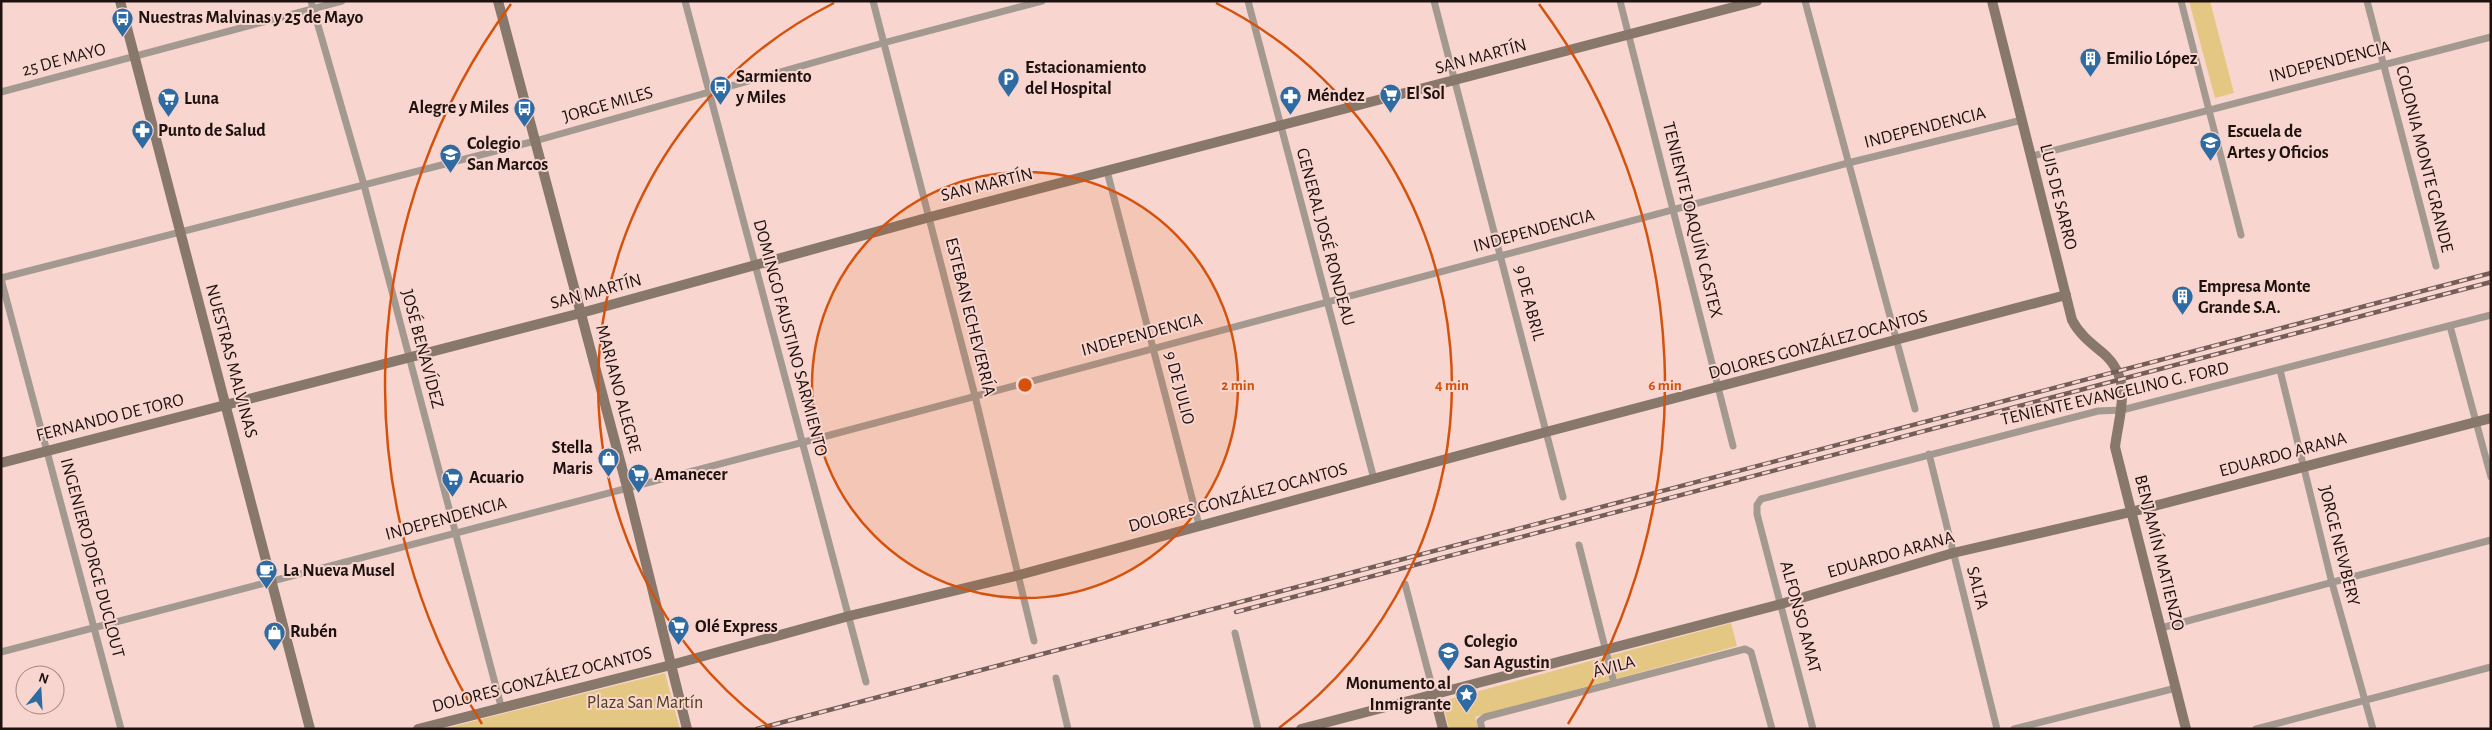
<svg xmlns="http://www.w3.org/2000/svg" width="2492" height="730" font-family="'Alegreya Sans',sans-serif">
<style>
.green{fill:#e5c784}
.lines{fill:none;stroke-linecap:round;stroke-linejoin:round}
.street{stroke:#a49991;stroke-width:7}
.secondary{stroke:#88776b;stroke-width:10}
.rail-casing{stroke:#735e5a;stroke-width:4.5}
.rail{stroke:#f8d6cf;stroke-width:2.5;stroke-dasharray:8;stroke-linecap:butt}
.ring{fill:none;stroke:#d4520c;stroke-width:2.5}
.labels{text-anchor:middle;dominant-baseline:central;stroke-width:4;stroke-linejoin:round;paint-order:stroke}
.poi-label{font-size:18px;font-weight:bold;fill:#1e1210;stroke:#f8d6cf;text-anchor:start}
.street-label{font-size:18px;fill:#1e1210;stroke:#f8d6cf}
.park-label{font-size:18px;fill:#4d3e1c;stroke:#f8d6cf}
.centre{fill:#d4520c;stroke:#f8d6cf;stroke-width:2.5}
.ring-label{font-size:15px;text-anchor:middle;font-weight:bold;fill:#d4520c;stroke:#f8d6cf;stroke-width:4;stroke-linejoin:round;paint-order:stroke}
</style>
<rect width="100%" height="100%" fill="#f8d6cf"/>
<g class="green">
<path d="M 2189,1 L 2210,1 L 2234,93 L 2215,98 Z"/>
<path d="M 1731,623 L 1737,646 L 1475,717 L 1478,729 L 1449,729 L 1442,701 Z"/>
<path d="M 665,673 L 680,729 L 443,729 Z"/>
</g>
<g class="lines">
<g class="street">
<path d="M 311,1 L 364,185 L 501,706"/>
<path d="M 685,1 L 866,682"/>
<path d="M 873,1 L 975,396 L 1034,641"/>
<path d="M 1248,1 L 1374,479"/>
<path d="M 1434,1 L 1563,497"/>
<path d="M 1620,1 L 1733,446"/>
<path d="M 1805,1 L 1915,409"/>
<path d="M 2181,1 L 2241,235"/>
<path d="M 2367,1 L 2436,266"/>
<path d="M 1,92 L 342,1"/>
<path d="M 2032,156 L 2491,37"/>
<path d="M 1107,171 L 1199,525"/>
<path d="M 1,278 L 535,141 L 883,43 L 1042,1"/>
<path d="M 1,279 L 121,729"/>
<path d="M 2450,326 L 2491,477"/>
<path d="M 2280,370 L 2332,583 L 2373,729"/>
<path d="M 1929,454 L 1997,729"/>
<path d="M 1579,545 L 1614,683"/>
<path d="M 1405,584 L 1434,694"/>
<path d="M 2161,628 L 2491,540"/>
<path d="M 1235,633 L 1258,729"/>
<path d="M 1,652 L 804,442 L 1848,163 L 2022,120"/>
<path d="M 1056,678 L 1068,729"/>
<path d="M 1482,729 L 1480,721 L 1485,717 L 1745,649 L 1751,652 L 1772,729"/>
<path d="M 1813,729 L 1757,514 L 1757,505 L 1761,499 L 2098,411 L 2122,410 L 2491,315"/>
<path d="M 2014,729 L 2176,688"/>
<path d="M 2256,729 L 2491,667"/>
</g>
<g class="secondary">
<path d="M 120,1 L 310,729"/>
<path d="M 498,1 L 627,487 L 687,729"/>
<path d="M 1992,1 L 2072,320 C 2079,334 2091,343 2103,353 C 2134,380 2119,413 2115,447 L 2186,729"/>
<path d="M 1,463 L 581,313 L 930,217 L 1757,1"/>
<path d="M 1434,694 L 1443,729"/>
<path d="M 418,729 L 671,665 L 849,616 L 1019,575 L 1546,432 L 2066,295"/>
<path d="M 1301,729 L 1781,604 L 1953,553 L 2131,512 L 2491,418"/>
</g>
<defs>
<g id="rail">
<path d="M 1236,612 L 2491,282"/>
<path d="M 757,729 L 2491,273"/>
</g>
</defs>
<use href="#rail" class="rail-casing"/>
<use href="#rail" class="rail"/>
</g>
<circle cx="1025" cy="385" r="213" fill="#d4520c" fill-opacity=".12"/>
<g class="ring">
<circle cx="1025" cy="385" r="213"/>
<path d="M771 728A427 427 0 0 1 834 3M1216 3A427 427 0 0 1 1279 728"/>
<path d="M482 724A640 640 0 0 1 511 4M1539 4A640 640 0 0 1 1568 724"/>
</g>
<defs>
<symbol id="bus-pin" viewBox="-11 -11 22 30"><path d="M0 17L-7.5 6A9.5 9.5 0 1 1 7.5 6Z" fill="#2e6ba3" stroke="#f8d6cf"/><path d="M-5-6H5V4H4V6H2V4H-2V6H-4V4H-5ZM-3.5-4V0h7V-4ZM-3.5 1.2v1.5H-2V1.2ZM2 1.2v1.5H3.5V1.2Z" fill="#fff"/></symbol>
<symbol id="building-pin" viewBox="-11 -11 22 30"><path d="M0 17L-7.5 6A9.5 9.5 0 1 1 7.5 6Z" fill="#2e6ba3" stroke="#f8d6cf"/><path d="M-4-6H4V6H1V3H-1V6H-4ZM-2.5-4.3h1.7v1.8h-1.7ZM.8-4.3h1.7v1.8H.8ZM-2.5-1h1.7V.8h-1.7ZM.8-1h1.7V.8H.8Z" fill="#fff"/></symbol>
<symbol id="parking-pin" viewBox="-11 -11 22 30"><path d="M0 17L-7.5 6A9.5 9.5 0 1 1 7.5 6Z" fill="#2e6ba3" stroke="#f8d6cf"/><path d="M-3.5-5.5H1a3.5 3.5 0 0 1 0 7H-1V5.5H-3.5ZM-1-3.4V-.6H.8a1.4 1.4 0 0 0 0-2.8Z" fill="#fff"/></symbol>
<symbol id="supermarket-pin" viewBox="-11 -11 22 30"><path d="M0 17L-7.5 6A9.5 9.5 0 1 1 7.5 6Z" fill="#2e6ba3" stroke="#f8d6cf"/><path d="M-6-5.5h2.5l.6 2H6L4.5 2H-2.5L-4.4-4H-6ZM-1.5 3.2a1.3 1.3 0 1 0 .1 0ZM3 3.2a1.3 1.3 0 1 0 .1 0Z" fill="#fff"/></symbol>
<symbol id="pharmacy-pin" viewBox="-11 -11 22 30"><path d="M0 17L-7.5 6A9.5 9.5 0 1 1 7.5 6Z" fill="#2e6ba3" stroke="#f8d6cf"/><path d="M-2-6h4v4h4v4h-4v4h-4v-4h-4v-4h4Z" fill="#fff"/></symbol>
<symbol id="school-pin" viewBox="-11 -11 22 30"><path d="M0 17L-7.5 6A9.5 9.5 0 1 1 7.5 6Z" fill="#2e6ba3" stroke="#f8d6cf"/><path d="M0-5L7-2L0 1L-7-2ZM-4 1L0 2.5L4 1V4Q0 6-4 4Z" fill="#fff"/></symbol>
<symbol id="shop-pin" viewBox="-11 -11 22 30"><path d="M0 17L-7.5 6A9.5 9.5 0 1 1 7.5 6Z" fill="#2e6ba3" stroke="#f8d6cf"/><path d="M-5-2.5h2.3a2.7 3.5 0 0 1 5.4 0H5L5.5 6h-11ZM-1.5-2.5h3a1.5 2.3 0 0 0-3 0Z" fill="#fff"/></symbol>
<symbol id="cafe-pin" viewBox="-11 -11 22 30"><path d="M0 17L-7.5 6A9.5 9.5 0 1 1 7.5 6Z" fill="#2e6ba3" stroke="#f8d6cf"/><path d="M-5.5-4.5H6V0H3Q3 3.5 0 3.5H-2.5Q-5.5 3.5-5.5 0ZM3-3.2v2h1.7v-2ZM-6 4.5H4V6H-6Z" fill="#fff"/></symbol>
<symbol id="sight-pin" viewBox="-11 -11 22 30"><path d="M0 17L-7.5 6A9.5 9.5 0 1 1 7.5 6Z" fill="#2e6ba3" stroke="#f8d6cf"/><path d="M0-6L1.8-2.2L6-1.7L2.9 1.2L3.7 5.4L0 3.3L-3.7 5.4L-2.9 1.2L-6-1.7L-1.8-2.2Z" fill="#fff"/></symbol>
</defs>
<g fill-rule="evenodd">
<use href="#bus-pin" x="110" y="6" width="25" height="34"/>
<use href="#building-pin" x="2078" y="46" width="25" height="34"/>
<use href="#parking-pin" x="996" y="66" width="25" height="34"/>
<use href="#bus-pin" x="708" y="74" width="25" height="34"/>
<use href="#supermarket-pin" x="1378" y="82" width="25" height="34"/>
<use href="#pharmacy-pin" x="1278" y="84" width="25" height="34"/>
<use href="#supermarket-pin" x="156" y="86" width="25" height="34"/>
<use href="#bus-pin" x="512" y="96" width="25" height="34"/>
<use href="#pharmacy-pin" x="130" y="118" width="25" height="34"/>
<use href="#school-pin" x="2198" y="130" width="25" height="34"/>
<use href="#school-pin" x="438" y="142" width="25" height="34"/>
<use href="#building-pin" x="2170" y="284" width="25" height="34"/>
<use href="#shop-pin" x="596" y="446" width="25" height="34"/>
<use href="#supermarket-pin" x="626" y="462" width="25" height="34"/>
<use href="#supermarket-pin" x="440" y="466" width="25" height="34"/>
<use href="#cafe-pin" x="254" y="558" width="25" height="34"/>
<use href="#supermarket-pin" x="666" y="614" width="25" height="34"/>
<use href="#shop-pin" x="262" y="620" width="25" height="34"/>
<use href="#school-pin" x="1436" y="640" width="25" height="34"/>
<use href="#sight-pin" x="1454" y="682" width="25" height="34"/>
</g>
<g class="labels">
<g class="poi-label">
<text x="138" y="18">Nuestras Malvinas y 25 de Mayo</text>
<text x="2106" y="59">Emilio López</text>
<text x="1025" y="68">Estacionamiento<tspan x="1025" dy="21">del Hospital</tspan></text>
<text x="736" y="77">Sarmiento<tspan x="736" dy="21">y Miles</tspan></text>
<text x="1406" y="94">El Sol</text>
<text x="1307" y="96">Méndez</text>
<text x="184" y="99">Luna</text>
<text x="509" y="108" text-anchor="end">Alegre y Miles</text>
<text x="158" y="131">Punto de Salud</text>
<text x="2227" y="132">Escuela de<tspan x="2227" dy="21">Artes y Oficios</tspan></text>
<text x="467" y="144">Colegio<tspan x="467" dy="21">San Marcos</tspan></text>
<text x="2198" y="287">Empresa Monte<tspan x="2198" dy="21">Grande S.A.</tspan></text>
<text x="593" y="448" text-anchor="end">Stella<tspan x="593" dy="21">Maris</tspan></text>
<text x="654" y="475">Amanecer</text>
<text x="469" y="478">Acuario</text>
<text x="283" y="571">La Nueva Musel</text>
<text x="695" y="627">Olé Express</text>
<text x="290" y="632">Rubén</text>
<text x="1464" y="642">Colegio<tspan x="1464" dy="21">San Agustin</tspan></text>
<text x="1451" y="684" text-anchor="end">Monumento al<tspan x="1451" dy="21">Inmigrante</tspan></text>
</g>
<g class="street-label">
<text transform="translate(1481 57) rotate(-15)">SAN MARTÍN</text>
<text transform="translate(64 60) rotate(-15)">25 DE MAYO</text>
<text transform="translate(2330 62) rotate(-14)">INDEPENDENCIA</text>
<text transform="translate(608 105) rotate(-16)">JORGE MILES</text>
<text transform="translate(1925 128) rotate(-14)">INDEPENDENCIA</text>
<text transform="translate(2424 159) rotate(76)">COLONIA MONTE GRANDE</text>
<text transform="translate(987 185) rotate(-14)">SAN MARTÍN</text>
<text transform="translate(2058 197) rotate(76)">LUIS DE SARRO</text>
<text transform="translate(1692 220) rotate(76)">TENIENTE JOAQUÍN CASTEX</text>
<text transform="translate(1534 231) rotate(-15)">INDEPENDENCIA</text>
<text transform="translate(1325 237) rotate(75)">GENERAL JOSÉ RONDEAU</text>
<text transform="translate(596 292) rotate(-15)">SAN MARTÍN</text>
<text transform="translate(1529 303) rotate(75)">9 DE ABRIL</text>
<text transform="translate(970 317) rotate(76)">ESTEBAN ECHEVERRÍA</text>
<text transform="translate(1142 335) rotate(-15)">INDEPENDENCIA</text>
<text transform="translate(790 338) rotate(75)">DOMINGO FAUSTINO SARMIENTO</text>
<text transform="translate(1818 345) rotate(-15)">DOLORES GONZÁLEZ OCANTOS</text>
<text transform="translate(422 349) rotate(75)">JOSÉ BENAVÍDEZ</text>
<text transform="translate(231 361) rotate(75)">NUESTRAS MALVINAS</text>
<text transform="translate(1179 388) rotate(75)">9 DE JULIO</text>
<text transform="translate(618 389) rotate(75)">MARIANO ALEGRE</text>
<text transform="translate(2115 394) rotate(-13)">TENIENTE EVANGELINO G. FORD</text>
<text transform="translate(110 418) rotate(-14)">FERNANDO DE TORO</text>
<text transform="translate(2283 455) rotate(-15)">EDUARDO ARANA</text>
<text transform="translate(1238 498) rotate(-15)">DOLORES GONZÁLEZ OCANTOS</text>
<text transform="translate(446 519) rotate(-15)">INDEPENDENCIA</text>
<text transform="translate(2339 546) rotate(76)">JORGE NEWBERY</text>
<text transform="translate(2159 553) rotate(76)">BENJAMÍN MATIENZO</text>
<text transform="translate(1891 555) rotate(-16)">EDUARDO ARANA</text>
<text transform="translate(92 558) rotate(75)">INGENIERO JORGE DUCLOUT</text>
<text transform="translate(1977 588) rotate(76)">SALTA</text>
<text transform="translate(1800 617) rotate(75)">ALFONSO AMAT</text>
<text transform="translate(1614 667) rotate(-15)">ÁVILA</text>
<text transform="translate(542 680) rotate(-14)">DOLORES GONZÁLEZ OCANTOS</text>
</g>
<g class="park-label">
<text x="645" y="703">Plaza San Martín</text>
</g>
</g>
<circle cx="1025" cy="385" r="8" class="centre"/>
<g class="ring-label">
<text x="1238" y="390">2 min</text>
<text x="1452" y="390">4 min</text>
<text x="1665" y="390">6 min</text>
</g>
<rect width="2492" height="730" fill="none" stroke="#1e1210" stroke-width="5"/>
<g transform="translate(40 690) rotate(18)"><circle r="24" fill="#f8d6cf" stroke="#a18883"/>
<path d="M0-4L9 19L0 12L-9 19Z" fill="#2e6ba3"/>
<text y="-8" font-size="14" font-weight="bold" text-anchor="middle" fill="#1e1210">N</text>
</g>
</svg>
